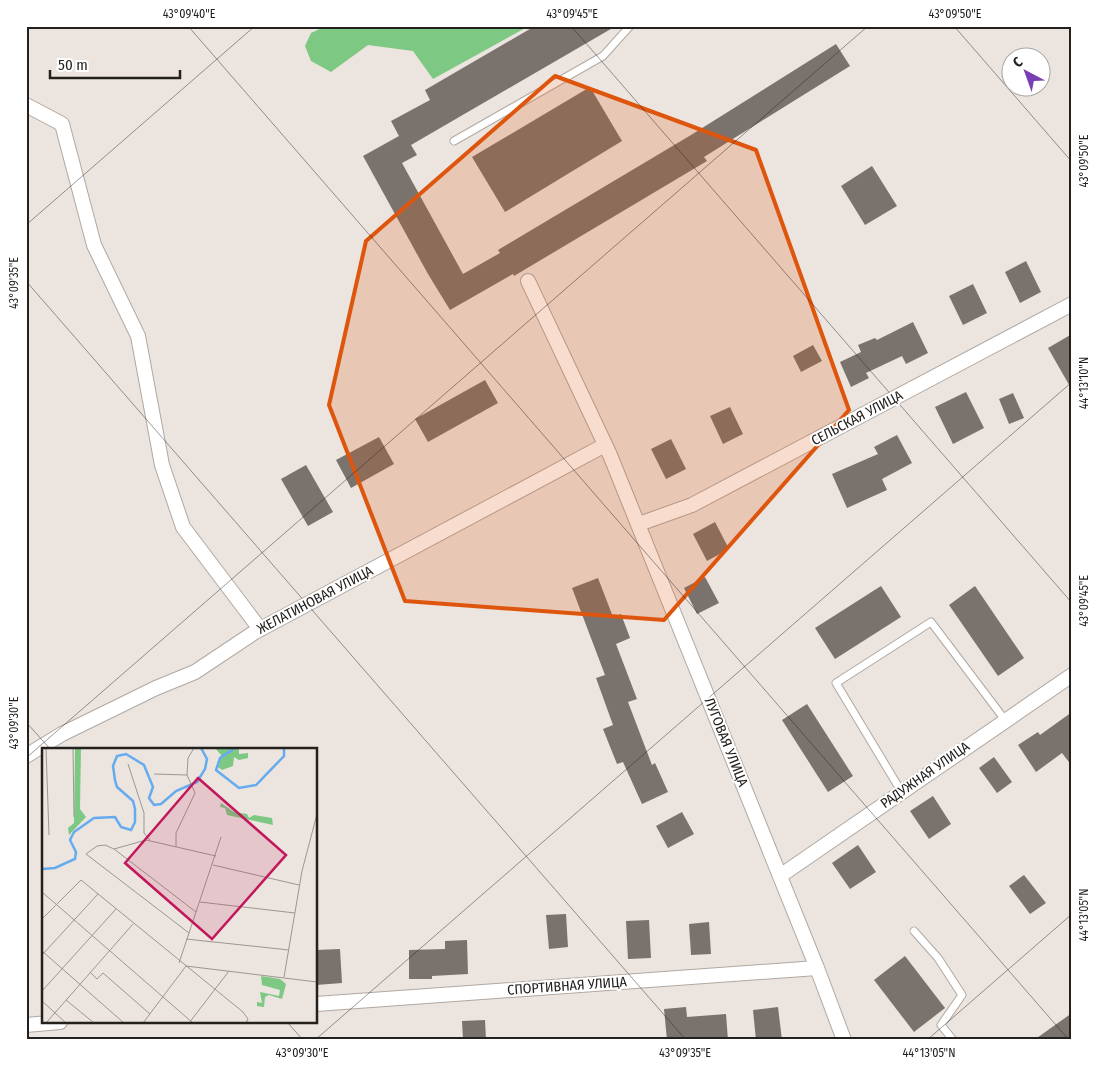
<svg xmlns="http://www.w3.org/2000/svg" width="1098" height="1066" font-family="'Fira Sans Condensed',sans-serif">
<style>
.forest{fill:#7dc882}
.building{fill:#7a736d}
.lines{fill:none;stroke-linecap:round;stroke-linejoin:round}
.lane-casing{stroke:#b0a8a2;stroke-width:9}
.street-casing{stroke:#b0a8a2;stroke-width:16}
.lane{stroke:#fff;stroke-width:7}
.street{stroke:#fff;stroke-width:14}
.marked{fill:#de560d;fill-opacity:0.2;stroke:#de560d;stroke-width:4;stroke-linejoin:round}
.ticks{fill:none;stroke:#23201e;stroke-width:1;stroke-opacity:0.45}
.labels{text-anchor:middle;dominant-baseline:central;stroke-width:4;stroke-linejoin:round;paint-order:stroke}
.street-label{font-size:14px;fill:#23201e;stroke:#fff}
.inset-river{fill:none;stroke:#65abf0;stroke-width:2.5}
.inset-road{fill:none;stroke:#9c9691;stroke-width:1}
.view{fill:#c2185b;fill-opacity:0.15;stroke:#c2185b;stroke-width:2.5}
.inset-edge{fill:none;stroke:#23201e;stroke-width:2.5}
.neatline{fill:none;stroke:#23201e;stroke-width:2}
.ticks-label{font-size:12px;text-anchor:middle;fill:#23201e}
</style>
<rect width="100%" height="100%" fill="#ece4de"/>
<path class="forest" d="M 326,26 L 529,26 L 433,79 L 413,51 L 368,45 L 331,72 L 311,61 L 305,46 L 311,33 Z"/>
<g class="building">
<path d="M 535,26 L 616,26 L 411,145 L 417,155 L 402,163 L 463,274 L 500,253 L 498,250 L 691,135 L 836,44 L 850,66 L 704,157 L 707,161 L 514,276 L 513,274 L 450,310 L 428,274 L 363,156 L 399,136 L 391,121 L 430,100 L 425,90 Z"/>
<path d="M 590,87 L 622,141 L 505,212 L 472,157 Z"/>
<path d="M 872,166 L 897,206 L 865,225 L 841,186 Z"/>
<path d="M 1026,261 L 1041,292 L 1020,303 L 1005,272 Z"/>
<path d="M 973,284 L 987,313 L 963,325 L 949,296 Z"/>
<path d="M 913,322 L 928,353 L 906,364 L 902,356 L 866,373 L 869,378 L 851,387 L 840,362 L 861,352 L 858,345 L 875,338 L 877,340 Z"/>
<path d="M 1072,334 L 1072,390 L 1048,348 Z"/>
<path d="M 813,345 L 822,361 L 801,372 L 793,356 Z"/>
<path d="M 485,380 L 498,403 L 428,442 L 415,419 Z"/>
<path d="M 966,392 L 984,428 L 953,444 L 935,407 Z"/>
<path d="M 1013,393 L 1024,418 L 1009,424 L 999,399 Z"/>
<path d="M 730,407 L 743,434 L 723,444 L 710,416 Z"/>
<path d="M 897,435 L 912,463 L 882,479 L 887,490 L 847,508 L 832,474 L 878,454 L 874,447 Z"/>
<path d="M 379,437 L 394,464 L 351,488 L 336,460 Z"/>
<path d="M 671,439 L 686,469 L 666,479 L 651,449 Z"/>
<path d="M 306,465 L 333,512 L 308,526 L 281,479 Z"/>
<path d="M 715,522 L 729,549 L 707,561 L 693,534 Z"/>
<path d="M 705,577 L 719,603 L 697,614 L 684,588 Z"/>
<path d="M 598,578 L 613,617 L 621,614 L 630,638 L 616,644 L 637,699 L 628,702 L 652,765 L 655,763 L 668,792 L 642,804 L 623,762 L 617,764 L 603,729 L 613,725 L 596,678 L 605,675 L 572,588 Z"/>
<path d="M 881,586 L 901,617 L 835,659 L 815,628 Z"/>
<path d="M 975,586 L 1024,658 L 998,676 L 949,605 Z"/>
<path d="M 807,704 L 853,776 L 828,792 L 782,720 Z"/>
<path d="M 1072,712 L 1072,766 L 1062,753 L 1036,772 L 1018,745 L 1038,732 L 1040,735 Z"/>
<path d="M 994,757 L 1012,782 L 997,793 L 979,768 Z"/>
<path d="M 933,796 L 951,824 L 929,839 L 910,811 Z"/>
<path d="M 682,812 L 694,834 L 668,848 L 656,826 Z"/>
<path d="M 858,845 L 876,872 L 850,889 L 832,863 Z"/>
<path d="M 1024,875 L 1046,903 L 1030,914 L 1009,886 Z"/>
<path d="M 566,914 L 568,947 L 549,949 L 546,915 Z"/>
<path d="M 649,920 L 651,958 L 628,959 L 626,921 Z"/>
<path d="M 709,922 L 711,954 L 691,955 L 689,924 Z"/>
<path d="M 467,940 L 468,974 L 432,976 L 432,979 L 409,979 L 409,950 L 445,949 L 445,941 Z"/>
<path d="M 340,949 L 342,983 L 316,985 L 316,950 Z"/>
<path d="M 905,956 L 945,1008 L 914,1032 L 874,980 Z"/>
<path d="M 686,1007 L 687,1017 L 726,1014 L 728,1040 L 667,1040 L 664,1009 Z"/>
<path d="M 778,1007 L 782,1040 L 756,1040 L 753,1010 Z"/>
<path d="M 1072,1013 L 1072,1040 L 1034,1040 Z"/>
<path d="M 485,1020 L 486,1040 L 463,1040 L 462,1021 Z"/>
</g>
<g class="lines">
<defs>
<g id="lane">
<path d="M 454,141 L 603,56 L 630,26"/>
<path d="M 901,791 L 836,683 L 931,622 L 1005,720"/>
<path d="M 914,931 L 938,958 L 962,995 L 941,1025 L 953,1040"/>
</g>
<g id="street">
<path d="M 26,105 L 62,124 L 94,245 L 138,336 L 162,465 L 183,527 L 260,629"/>
<path d="M 528,281 L 610,455 L 817,968 L 844,1040"/>
<path d="M 639,524 L 692,505 L 1072,304"/>
<path d="M 26,756 L 62,734 L 156,688 L 195,672 L 255,632 L 605,445"/>
<path d="M 780,876 L 1072,675"/>
<path d="M 316,1004 L 817,968"/>
<path d="M 26,1025 L 60,1022"/>
</g>
</defs>
<use href="#lane" class="lane-casing"/>
<use href="#street" class="street-casing"/>
<use href="#lane" class="lane"/>
<use href="#street" class="street"/>
</g>
<path class="marked" d="M 555,76 L 756,150 L 849,410 L 664,620 L 405,601 L 329,405 L 366,241 Z"/>
<path class="ticks" d="M 188,26 L 1069,1040M 571,26 L 1072,603M 954,26 L 1072,162M 26,225 L 255,26M 26,281 L 686,1040M 26,722 L 51,750M 26,758 L 868,26M 287,1022 L 303,1040M 315,1040 L 1072,382M 927,1040 L 1072,914"/>
<g class="labels">
<g class="street-label">
<text transform="translate(857 418) rotate(-28)">СЕЛЬСКАЯ УЛИЦА</text>
<text transform="translate(315 600) rotate(-28)">ЖЕЛАТИНОВАЯ УЛИЦА</text>
<text transform="translate(726 742) rotate(68)">ЛУГОВАЯ УЛИЦА</text>
<text transform="translate(925 775) rotate(-35)">РАДУЖНАЯ УЛИЦА</text>
<text transform="translate(567 986) rotate(-4)">СПОРТИВНАЯ УЛИЦА</text>
</g>
</g>
<g transform="translate(42 748)">
<rect width="275" height="275" fill="#ece4de"/>
<path d="M 33,0 L 39,0 L 38,61 L 44,69 L 27,87 L 26,80 L 32,75 ZM 173,0 L 197,0 L 197,6 L 206,5 L 206,10 L 197,12 L 192,9 L 191,18 L 180,22 L 176,19 L 179,7 ZM 179,55 L 192,64 L 205,66 L 207,70 L 212,67 L 230,70 L 231,77 L 185,67 L 183,60 L 178,59 ZM 219,228 L 238,231 L 244,236 L 240,251 L 227,247 L 223,249 L 222,259 L 215,258 L 215,254 L 220,255 L 218,244 L 237,248 L 238,242 L 220,237 Z" fill="#7dc882"/>
<path class="inset-river" d="M 193,0 L 178,10 L 174,22 L 197,40 L 214,37 L 242,8 L 242,0M 0,121 L 13,120 L 33,111 L 34,104 L 28,92 L 32,84 L 52,70 L 73,69 L 79,79 L 89,82 L 93,74 L 93,61 L 91,53 L 75,39 L 73,32 L 71,18 L 75,8 L 84,6 L 102,17 L 111,39 L 107,50 L 112,57 L 119,56 L 134,43 L 155,34 L 163,21 L 165,11 L 159,0"/>
<path class="inset-road" d="M 4,0 L 7,87M 31,0 L 32,69M 86,16 L 102,65 L 102,85 L 108,92M 112,26 L 145,27M 134,98 L 134,85 L 153,45 L 145,27 L 146,10 L 152,0M 72,101 L 154,164M 171,117 L 257,137M 0,144 L 151,275M 158,154 L 253,165M 0,171 L 39,132 L 201,264 L 206,271 L 204,275M 147,185 L 44,106 L 55,98 L 63,97 L 72,101 L 104,92 L 174,108M 144,191 L 247,202M 0,203 L 82,275M 0,207 L 56,146M 137,215 L 179,89M 48,224 L 55,231 L 61,225 L 108,266M 242,229 L 260,123 L 275,66M 0,243 L 74,161M 24,252 L 52,275M 0,253 L 24,275M 4,275 L 91,176M 101,275 L 144,218 L 275,234M 147,275 L 187,223"/>
<path class="view" d="M 156,30 L 244,107 L 170,191 L 83,115 Z"/>
<rect width="275" height="275" class="inset-edge"/>
</g>
<rect width="1098" height="1066" fill="none" stroke="#ffffff" stroke-width="55"/>
<g transform="translate(1026 72) rotate(319)"><circle r="24" fill="#ffffff" stroke="#a7a6a5"/>
<path d="M0-4L9 19L0 12L-9 19Z" fill="#7a3eb3"/>
<text y="-8" font-size="14" font-weight="bold" text-anchor="middle" fill="#23201e">С</text>
</g>
<path d="M50 70v8h130v-8" fill="none" stroke="#23201e" stroke-width="2.5"/>
<text x="58" y="70" font-size="15" fill="#23201e" stroke="#ffffff" stroke-width="4" paint-order="stroke">50 m</text>
<rect x="28" y="28" width="1042" height="1010" class="neatline"/>
<g class="ticks-label">
<text x="189" y="18">43°09'40"E</text>
<text x="572" y="18">43°09'45"E</text>
<text x="955" y="18">43°09'50"E</text>
<text transform="translate(1084 161) rotate(-90)" y="4">43°09'50"E</text>
<text transform="translate(14 283) rotate(-90)" y="4">43°09'35"E</text>
<text transform="translate(1084 383) rotate(-90)" y="4">44°13'10"N</text>
<text transform="translate(1084 601) rotate(-90)" y="4">43°09'45"E</text>
<text transform="translate(14 723) rotate(-90)" y="4">43°09'30"E</text>
<text transform="translate(1084 915) rotate(-90)" y="4">44°13'05"N</text>
<text x="302" y="1057">43°09'30"E</text>
<text x="685" y="1057">43°09'35"E</text>
<text x="929" y="1057">44°13'05"N</text>
</g>
</svg>
